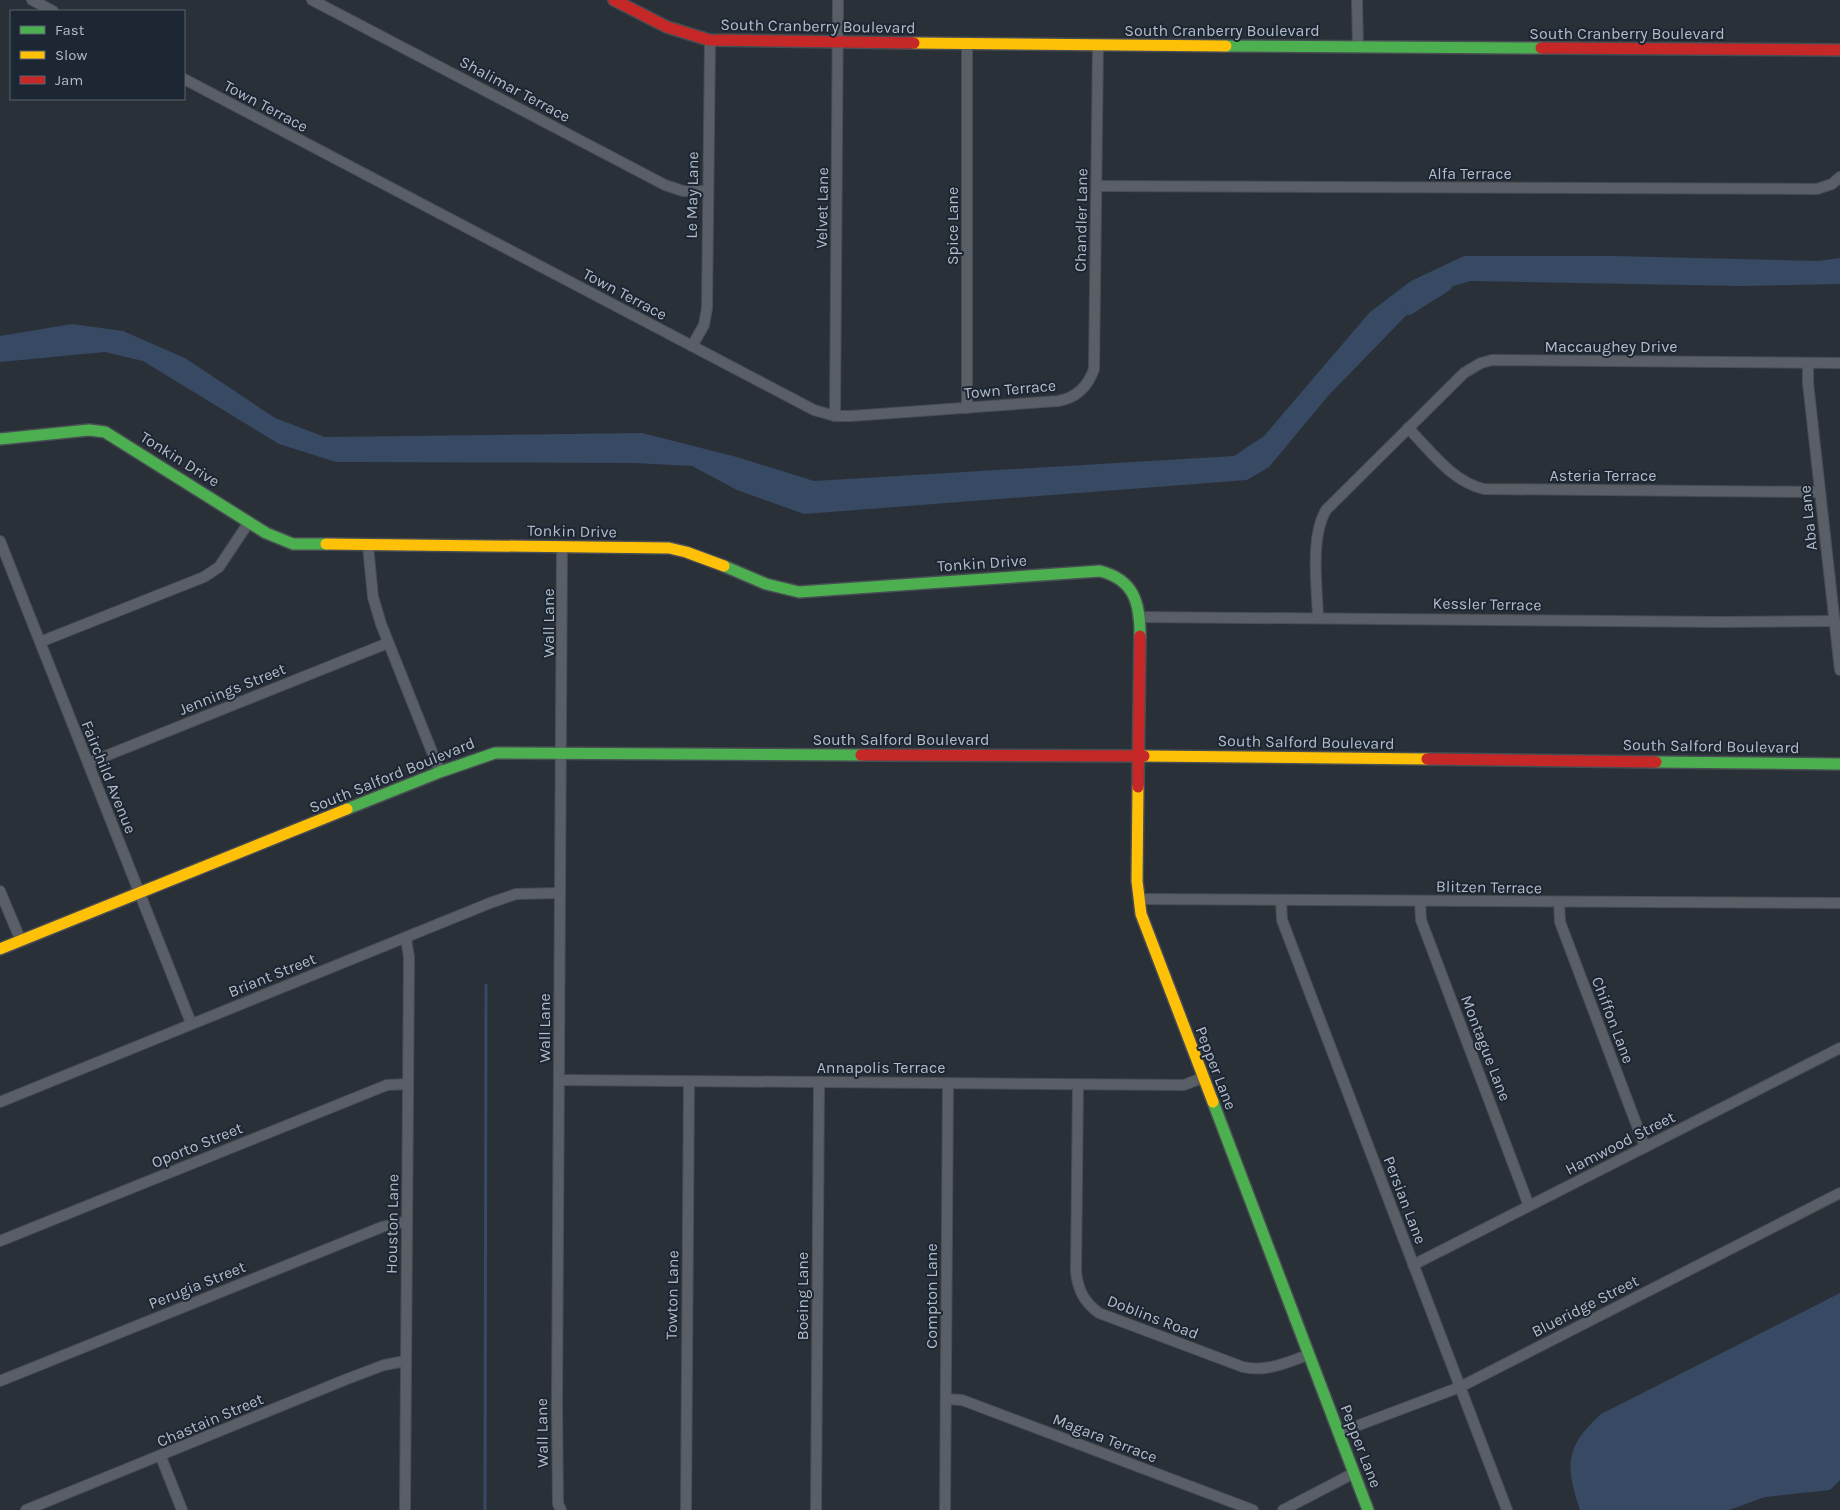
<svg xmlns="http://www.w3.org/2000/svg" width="1840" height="1510" font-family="Karla,sans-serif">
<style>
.water{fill:#384963}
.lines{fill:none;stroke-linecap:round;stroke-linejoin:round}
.stream{stroke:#384963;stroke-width:3}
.canal{stroke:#384963;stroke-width:10}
.street-casing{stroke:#484c53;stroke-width:12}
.fast-casing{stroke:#484c53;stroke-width:14}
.slow-casing{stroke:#484c53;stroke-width:14}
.jam-casing{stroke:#484c53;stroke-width:14}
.street{stroke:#5a5e66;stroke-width:10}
.fast{stroke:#4caf50;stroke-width:11}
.slow{stroke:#ffc107;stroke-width:11}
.jam{stroke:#c62828;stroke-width:11}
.labels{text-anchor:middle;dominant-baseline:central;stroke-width:4;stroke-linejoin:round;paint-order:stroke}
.street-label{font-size:16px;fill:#b4bcc9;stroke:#1d2633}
</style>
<rect width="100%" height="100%" fill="#2a3038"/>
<g class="water">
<path d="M 1464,256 L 1614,256 L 1818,261 L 1840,258 L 1840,284 L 1743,286 L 1470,281 L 1427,294 L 1328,396 L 1269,467 L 1247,480 L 804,514 L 737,490 L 692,466 L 634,463 L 336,462 L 279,444 L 143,361 L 105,352 L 0,362 L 0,336 L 72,324 L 123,331 L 185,358 L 275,418 L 325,437 L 642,433 L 737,457 L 814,481 L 1234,456 L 1264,436 L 1370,312 L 1411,281 Z"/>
<path d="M 1840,1293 L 1840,1480 L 1830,1490 L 1765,1497 L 1729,1510 L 1580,1510 C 1565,1465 1565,1447 1601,1414 Z"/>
</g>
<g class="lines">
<path class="stream" d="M 485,1510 L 486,985"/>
<path class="canal" d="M 1409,310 L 1447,286"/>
<defs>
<g id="street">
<path d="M 32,0 L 53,11"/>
<path d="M 312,0 L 665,185 L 683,191 L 707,191"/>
<path d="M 1357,0 L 1358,47"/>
<path d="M 184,79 L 814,410 L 835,416 L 851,416 L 1058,401 C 1076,398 1088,386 1094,369 L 1098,45"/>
<path d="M 1097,186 L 1817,189 L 1832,184 L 1840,177"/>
<path d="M 692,346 L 704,325 L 707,308 L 710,41"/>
<path d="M 1808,363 L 1808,383 L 1840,670"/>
<path d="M 967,408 L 967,44"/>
<path d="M 835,416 L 838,0"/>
<path d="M 1408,428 C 1430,450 1452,482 1484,489 L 1820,492"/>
<path d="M 0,541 L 191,1023"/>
<path d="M 368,546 L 373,597 L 381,624 L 440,772"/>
<path d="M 1140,617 L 1722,622 L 1835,621"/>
<path d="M 1318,617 C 1317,586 1310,537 1326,510 L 1464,373 L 1481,363 L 1492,360 L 1840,363"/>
<path d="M 40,642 L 204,577 L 219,567 L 249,522"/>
<path d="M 88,763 L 388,643"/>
<path d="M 0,891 L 21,941"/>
<path d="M 1139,899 L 1840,903"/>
<path d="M 1281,900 L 1282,920 L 1507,1510"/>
<path d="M 1420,901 L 1421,920 L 1529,1206"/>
<path d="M 1559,902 L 1560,922 L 1645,1147"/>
<path d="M 559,1080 L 1184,1085 L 1202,1078"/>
<path d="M 1078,1084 L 1076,1272 C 1078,1290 1084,1302 1099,1313 L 1243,1367 C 1267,1372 1285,1363 1308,1355"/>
<path d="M 0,1102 L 490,903 L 516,894 L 560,893"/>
<path d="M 0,1241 L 387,1085 L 408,1084"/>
<path d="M 1413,1265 L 1840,1048"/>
<path d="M 0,1381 L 382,1227 L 407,1221"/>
<path d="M 946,1399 L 962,1400 L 1253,1510"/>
<path d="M 1338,1433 L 1460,1387 L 1840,1193"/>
<path d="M 161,1457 L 182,1510"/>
<path d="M 26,1510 L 347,1379 L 384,1365 L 406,1361"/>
<path d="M 405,1510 L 409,957 L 406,939"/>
<path d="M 561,1510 L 558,1504 L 557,1406 L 562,547"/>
<path d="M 686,1510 L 689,1081"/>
<path d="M 816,1510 L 819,1082"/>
<path d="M 945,1510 L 948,1083"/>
<path d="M 1283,1510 L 1354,1473"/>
</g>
<g id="fast">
<path d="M 1226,46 L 1541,48"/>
<path d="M 0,439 L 89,430 L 105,432 L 266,533 L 293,544 L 326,544"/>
<path d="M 724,566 L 766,584 L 799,592 L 1100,571 C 1135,580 1140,604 1140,636"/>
<path d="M 1656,762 L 1840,764"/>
<path d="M 347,809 L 440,772 L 495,753 L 861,755"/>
<path d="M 1213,1102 L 1368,1510"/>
</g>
<g id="slow">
<path d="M 914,43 L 1226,46"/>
<path d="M 326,544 L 669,548 L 686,552 L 724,566"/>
<path d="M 1144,756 L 1427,759"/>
<path d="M 1138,787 L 1137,881 L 1141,914 L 1213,1102"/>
<path d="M 0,949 L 347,809"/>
</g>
<g id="jam">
<path d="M 614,0 L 667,27 L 709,40 L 914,43"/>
<path d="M 1541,48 L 1840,50"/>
<path d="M 861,755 L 1144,756"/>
<path d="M 1427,759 L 1656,762"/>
<path d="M 1138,787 L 1140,636"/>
</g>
</defs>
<use href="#street" class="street-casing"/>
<use href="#fast" class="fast-casing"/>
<use href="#slow" class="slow-casing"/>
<use href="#jam" class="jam-casing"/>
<use href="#street" class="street"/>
<use href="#fast" class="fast"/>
<use href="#slow" class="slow"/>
<use href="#jam" class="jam"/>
</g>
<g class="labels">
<g class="street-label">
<text transform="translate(818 26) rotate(1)">South Cranberry Boulevard</text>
<text x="1222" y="30">South Cranberry Boulevard</text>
<text x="1627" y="33">South Cranberry Boulevard</text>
<text transform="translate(515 89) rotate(28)">Shalimar Terrace</text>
<text transform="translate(266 106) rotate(28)">Town Terrace</text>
<text x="1470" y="173">Alfa Terrace</text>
<text transform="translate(692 195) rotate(-89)">Le May Lane</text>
<text transform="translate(822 208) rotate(-89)">Velvet Lane</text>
<text transform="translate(1081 220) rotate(-89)">Chandler Lane</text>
<text transform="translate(952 226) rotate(-90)">Spice Lane</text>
<text transform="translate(625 294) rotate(28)">Town Terrace</text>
<text x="1611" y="346">Maccaughey Drive</text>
<text transform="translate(1010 389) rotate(-5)">Town Terrace</text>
<text transform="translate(180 459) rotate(32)">Tonkin Drive</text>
<text x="1603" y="475">Asteria Terrace</text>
<text transform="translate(1808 518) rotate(-96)">Aba Lane</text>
<text transform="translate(572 531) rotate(1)">Tonkin Drive</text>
<text transform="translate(982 563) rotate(-4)">Tonkin Drive</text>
<text transform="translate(1487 604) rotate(1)">Kessler Terrace</text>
<text transform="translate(548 623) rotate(-90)">Wall Lane</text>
<text transform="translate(232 689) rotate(-22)">Jennings Street</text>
<text x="901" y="739">South Salford Boulevard</text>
<text transform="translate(1306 742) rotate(1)">South Salford Boulevard</text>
<text transform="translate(1711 746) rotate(1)">South Salford Boulevard</text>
<text transform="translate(392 775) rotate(-22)">South Salford Boulevard</text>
<text transform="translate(109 777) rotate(68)">Fairchild Avenue</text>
<text transform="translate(1489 887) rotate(1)">Blitzen Terrace</text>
<text transform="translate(272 975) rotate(-22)">Briant Street</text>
<text transform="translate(1613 1020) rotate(69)">Chiffon Lane</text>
<text transform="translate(544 1028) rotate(-90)">Wall Lane</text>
<text transform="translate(1486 1048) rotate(69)">Montague Lane</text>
<text x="881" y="1067">Annapolis Terrace</text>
<text transform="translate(1216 1068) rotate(69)">Pepper Lane</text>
<text transform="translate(1620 1143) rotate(-27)">Hamwood Street</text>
<text transform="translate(197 1145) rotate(-22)">Oporto Street</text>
<text transform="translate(1405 1200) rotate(69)">Persian Lane</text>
<text transform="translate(392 1224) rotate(-89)">Houston Lane</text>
<text transform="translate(197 1285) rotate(-22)">Perugia Street</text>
<text transform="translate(672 1295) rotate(-89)">Towton Lane</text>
<text transform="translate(802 1296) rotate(-90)">Boeing Lane</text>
<text transform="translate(931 1296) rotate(-90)">Compton Lane</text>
<text transform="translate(1585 1306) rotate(-27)">Blueridge Street</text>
<text transform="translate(1153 1317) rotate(21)">Doblins Road</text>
<text transform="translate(210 1420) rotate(-23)">Chastain Street</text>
<text transform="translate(542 1433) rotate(-91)">Wall Lane</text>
<text transform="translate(1105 1438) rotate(21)">Magara Terrace</text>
<text transform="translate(1361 1446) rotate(69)">Pepper Lane</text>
</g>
</g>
<rect x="10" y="10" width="175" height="90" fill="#1d2633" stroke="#59626f"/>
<rect x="20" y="26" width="25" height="8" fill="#4caf50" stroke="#59626f"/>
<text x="55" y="35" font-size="15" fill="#b4bcc9">Fast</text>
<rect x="20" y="51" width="25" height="8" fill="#ffc107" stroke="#59626f"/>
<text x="55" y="60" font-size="15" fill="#b4bcc9">Slow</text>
<rect x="20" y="76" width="25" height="8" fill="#c62828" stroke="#59626f"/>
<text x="55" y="85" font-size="15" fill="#b4bcc9">Jam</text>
</svg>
